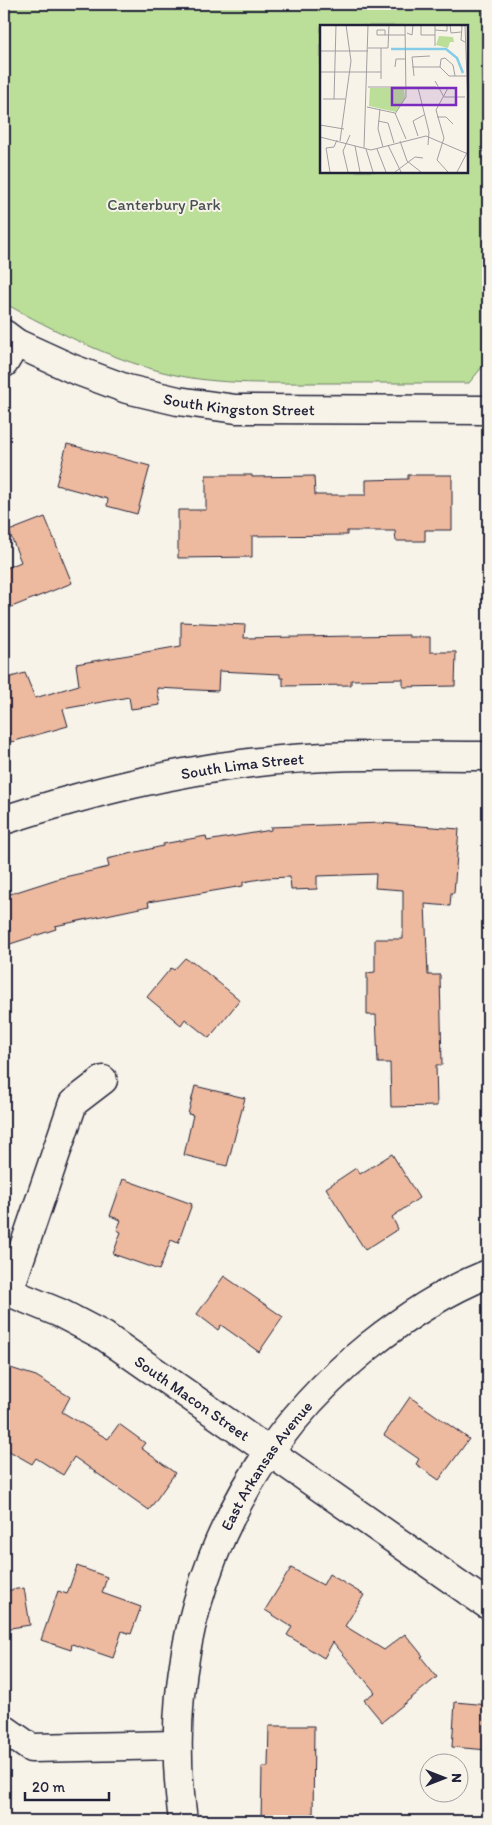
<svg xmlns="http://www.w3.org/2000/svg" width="492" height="1825" font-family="Itim,sans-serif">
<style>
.green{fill:#bbde98;stroke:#6e806a;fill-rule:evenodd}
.building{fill:#eeba9f;stroke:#22223b}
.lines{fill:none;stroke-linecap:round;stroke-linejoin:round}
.street-casing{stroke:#22223b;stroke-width:31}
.street{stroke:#f7f3e8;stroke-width:28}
.labels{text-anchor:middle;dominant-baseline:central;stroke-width:4;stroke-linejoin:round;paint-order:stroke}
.park-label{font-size:16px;fill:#485152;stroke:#f7f3e8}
.street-label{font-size:16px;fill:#22223b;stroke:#f7f3e8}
.inset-river{fill:none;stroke:#86cce8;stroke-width:2.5}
.inset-road{fill:none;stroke:#a29fa3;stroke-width:1}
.view{fill:#7b2cbf;fill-opacity:0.15;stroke:#7b2cbf;stroke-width:2.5}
.inset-edge{fill:none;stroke:#22223b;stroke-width:2.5}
</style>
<rect width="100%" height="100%" fill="#f7f3e8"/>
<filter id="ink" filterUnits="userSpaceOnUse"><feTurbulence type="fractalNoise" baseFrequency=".02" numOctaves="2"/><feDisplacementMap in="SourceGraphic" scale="10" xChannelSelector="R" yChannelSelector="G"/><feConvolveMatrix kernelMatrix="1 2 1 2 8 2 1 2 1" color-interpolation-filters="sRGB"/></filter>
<g filter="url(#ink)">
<path class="green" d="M 4,4 L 483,4 L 483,366 L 469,383 C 417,383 366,383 314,383 C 264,383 212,385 163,372 C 106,357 55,331 4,303 ZM 321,26 L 466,26 L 466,171 L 321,171 Z"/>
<g class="building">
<path d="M 67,444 L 150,466 L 137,514 L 107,506 L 108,499 L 56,485 Z"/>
<path d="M 206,475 L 252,475 L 252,477 L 314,476 L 315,495 L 366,495 L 366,480 L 408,479 L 408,475 L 452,475 L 452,530 L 425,530 L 425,541 L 396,541 L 395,531 L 347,531 L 347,535 L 252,536 L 252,557 L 178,558 L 178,510 L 206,510 Z"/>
<path d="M 45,517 L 72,583 L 4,610 L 4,569 L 21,562 L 9,531 Z"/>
<path d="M 181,622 L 245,625 L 244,638 L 409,635 L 409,637 L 430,637 L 430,652 L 456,652 L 455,686 L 403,687 L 403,679 L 351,680 L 351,685 L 283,686 L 283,678 L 280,678 L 280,674 L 219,671 L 218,691 L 157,688 L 160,705 L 131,709 L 129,697 L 63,709 L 68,726 L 11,742 L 9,733 L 4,735 L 4,679 L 25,673 L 35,698 L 79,685 L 76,664 L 181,646 Z"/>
<path d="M 381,823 L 459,829 L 454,893 L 451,893 L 450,906 L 425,904 L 428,975 L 440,975 L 442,1065 L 436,1065 L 437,1106 L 391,1107 L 390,1063 L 378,1063 L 376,1015 L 367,1015 L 367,973 L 375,972 L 375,939 L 403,939 L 403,890 L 375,888 L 376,874 L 317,876 L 317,889 L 291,890 L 290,877 L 266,878 L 243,882 L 243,886 L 148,902 L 149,906 L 55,926 L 56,929 L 4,946 L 4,896 L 60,878 L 109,867 L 107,859 L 163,846 L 163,844 L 206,836 L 207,841 L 271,830 L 271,827 Z"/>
<path d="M 185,958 L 191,962 L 192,961 L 240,1000 L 209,1038 L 185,1019 L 181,1025 L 147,997 L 171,968 L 174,970 Z"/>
<path d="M 195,1086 L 245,1098 L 227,1166 L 184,1155 L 193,1115 L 188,1114 Z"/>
<path d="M 392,1154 L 419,1198 L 392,1217 L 398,1229 L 365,1250 L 326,1188 L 356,1168 L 360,1174 Z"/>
<path d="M 123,1179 L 192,1204 L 178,1243 L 171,1240 L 159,1270 L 113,1254 L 121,1232 L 117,1230 L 121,1220 L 110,1216 Z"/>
<path d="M 224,1276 L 283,1317 L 259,1352 L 221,1325 L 218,1330 L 197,1314 Z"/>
<path d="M 4,1366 L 36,1376 L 70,1397 L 62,1412 L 108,1439 L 119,1424 L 145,1443 L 141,1448 L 175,1473 L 149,1510 L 74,1457 L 63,1475 L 36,1458 L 32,1464 L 4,1448 Z"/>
<path d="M 410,1397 L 469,1439 L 439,1480 L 416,1464 L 419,1459 L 384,1435 Z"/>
<path d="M 77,1566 L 107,1577 L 102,1593 L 141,1607 L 131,1634 L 122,1631 L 113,1658 L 72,1644 L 71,1650 L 41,1640 L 58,1591 L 67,1594 Z"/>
<path d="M 291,1568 L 323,1585 L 329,1574 L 364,1595 L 345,1626 L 384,1650 L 405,1634 L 423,1656 L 421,1657 L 437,1677 L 382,1722 L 364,1700 L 375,1692 L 333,1642 L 324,1658 L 287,1635 L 292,1627 L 265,1610 Z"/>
<path d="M 24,1588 L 30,1625 L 4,1629 L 4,1591 Z"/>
<path d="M 455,1702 L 488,1705 L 488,1750 L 452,1747 Z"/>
<path d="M 269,1726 L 314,1726 L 313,1821 L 261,1821 L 262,1767 L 268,1767 Z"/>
</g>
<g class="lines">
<defs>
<g id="street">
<path id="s1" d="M 4,334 L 16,343 L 73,369 L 127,389 L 178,401 L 236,409 L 488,410"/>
<path d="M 4,363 L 16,343"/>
<path id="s2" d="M 4,820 C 84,794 166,773 250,763 C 329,753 409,756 488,756"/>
<path id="s3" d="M 4,1290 L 60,1313 L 104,1336 L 488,1605"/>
<path d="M 9,1291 L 73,1103 L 103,1080"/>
<path d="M 4,1729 L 31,1748 L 177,1745"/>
<path id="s4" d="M 183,1821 C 158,1638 224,1463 369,1346 C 404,1318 445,1291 488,1274"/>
</g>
</defs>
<use href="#street" class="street-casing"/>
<use href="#street" class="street"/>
</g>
</g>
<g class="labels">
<g class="park-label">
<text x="164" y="204">Canterbury Park</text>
</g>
<g class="street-label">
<text stroke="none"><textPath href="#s1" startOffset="249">South Kingston Street</textPath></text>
<text stroke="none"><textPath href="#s2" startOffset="245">South Lima Street</textPath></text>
<text stroke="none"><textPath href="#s3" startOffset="218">South Macon Street</textPath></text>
<text stroke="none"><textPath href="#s4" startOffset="375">East Arkansas Avenue</textPath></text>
</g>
</g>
<g transform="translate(320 25)">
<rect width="148" height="148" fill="#f7f3e8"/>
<path d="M 119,11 L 133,12 L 134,17 L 130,17 L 128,23 L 116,20 ZM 50,63 L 84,63 L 85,73 L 76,87 L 49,81 Z" fill="#bbde98"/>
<path class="inset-river" d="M 71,24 L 126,24 L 137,33 L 143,48"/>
<path class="inset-road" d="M 101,0 L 101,10 L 115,10M 130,0 L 131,8 L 141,7M 137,0 L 142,1 L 141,15 L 145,17M 145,0 L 148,80M 115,5 L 127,6 L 127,0M 87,8 L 92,10 L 93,0M 65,10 L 65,5 L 57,5 L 57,10 L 85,10M 115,21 L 115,0M 48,23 L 68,23 L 69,0M 61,23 L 61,54M 0,26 L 48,26M 75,42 L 76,34 L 86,34M 92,42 L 120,42 L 129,51 L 148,51M 120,42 L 121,34 L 125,33 L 133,40 L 135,51M 0,47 L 61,47M 94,51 L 92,32 L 110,31M 115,56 L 124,72 L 145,72M 48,62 L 116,62M 98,63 L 109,107 L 108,120M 3,74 L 25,74M 14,74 L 16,0M 47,82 L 75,88 L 86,114M 60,84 L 58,104 L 63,122M 75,89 L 86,72 L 85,0M 117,92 L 126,92 L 133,99M 58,96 L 68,98 L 74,118M 0,100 L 24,104M 98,111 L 93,96 L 104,90M 0,112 L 51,125 L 106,111 L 148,129M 20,116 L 31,36 L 26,0M 80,116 L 87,136 L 101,147M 68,120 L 81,147M 35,121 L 40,147M 44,123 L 48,0M 46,124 L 53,147M 57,124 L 66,147M 10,147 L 6,123 L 14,122 L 17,115M 28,147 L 23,126 L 30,110M 75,147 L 95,132 L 103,133M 128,147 L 117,135 L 124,113 L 116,85 L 128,63M 137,147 L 148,126"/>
<path class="view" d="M 72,63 L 136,63 L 136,80 L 72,80 Z"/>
<rect width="148" height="148" class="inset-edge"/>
</g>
<rect width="492" height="1825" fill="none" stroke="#f7f3e8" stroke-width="20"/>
<rect x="10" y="10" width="472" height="1805" fill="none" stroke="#22223b" stroke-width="2" filter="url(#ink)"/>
<g transform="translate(444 1778) rotate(90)"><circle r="24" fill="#f7f3e8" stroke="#a29fa3"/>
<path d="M0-4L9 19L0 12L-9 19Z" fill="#22223b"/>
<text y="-8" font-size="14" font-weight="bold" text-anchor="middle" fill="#22223b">N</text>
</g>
<path d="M25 1792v8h84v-8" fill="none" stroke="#22223b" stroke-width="2.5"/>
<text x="32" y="1792" font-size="15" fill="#22223b" stroke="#f7f3e8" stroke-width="4" paint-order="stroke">20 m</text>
</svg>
